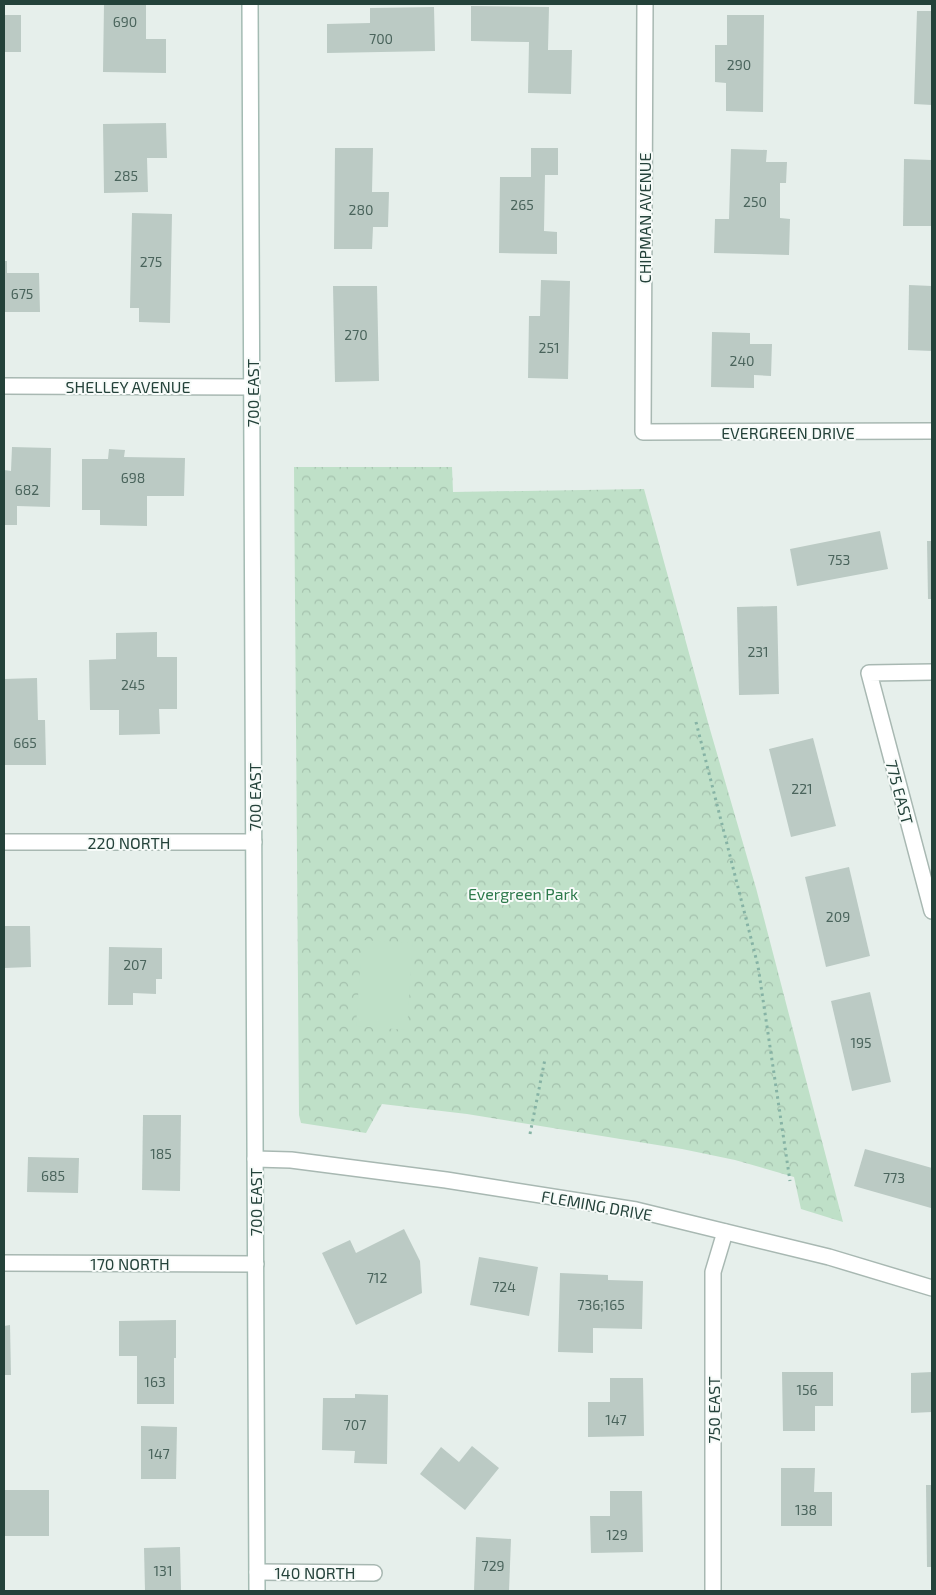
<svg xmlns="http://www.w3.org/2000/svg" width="936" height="1595" font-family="'Exo 2',sans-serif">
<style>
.park{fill:url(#park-crowns)}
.pitch{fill:#bfe0c8}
.building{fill:#bbcac4}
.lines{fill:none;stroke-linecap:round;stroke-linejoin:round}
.street-casing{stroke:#a8b8b2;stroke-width:18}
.secondary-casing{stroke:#a4bbb3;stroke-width:18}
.path{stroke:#86b3a5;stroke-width:3;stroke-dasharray:2.5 4;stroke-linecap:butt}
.street{stroke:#fff;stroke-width:15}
.secondary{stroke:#fff;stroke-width:15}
.labels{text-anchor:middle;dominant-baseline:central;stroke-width:4;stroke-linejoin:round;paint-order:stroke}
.number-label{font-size:14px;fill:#4a645c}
.street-label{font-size:16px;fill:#24423a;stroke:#f7fbf9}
.park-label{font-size:16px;fill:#2d7a4b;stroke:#f7fbf9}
</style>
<defs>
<pattern id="park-crowns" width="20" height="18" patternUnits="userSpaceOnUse" patternTransform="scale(1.25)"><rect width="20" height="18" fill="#bfe0c8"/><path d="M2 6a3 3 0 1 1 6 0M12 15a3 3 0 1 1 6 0" fill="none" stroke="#a4c1ad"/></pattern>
</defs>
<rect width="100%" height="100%" fill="#e6efeb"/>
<path class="park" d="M 294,467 L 452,467 L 453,492 L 644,489 L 709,726 L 756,888 L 843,1222 L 801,1209 L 794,1177 L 735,1160 L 682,1149 L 467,1114 L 382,1104 L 366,1133 L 301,1123 L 299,1115 Z"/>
<path class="pitch" d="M 362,940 L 413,943 L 407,1030 L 356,1026 Z"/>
<g class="building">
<path d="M 104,4 L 146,4 L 146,39 L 166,39 L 166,73 L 103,72 Z"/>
<path d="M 471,6 L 549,7 L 548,50 L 572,50 L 571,94 L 528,93 L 529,42 L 471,41 Z"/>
<path d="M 434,7 L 435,51 L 327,53 L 327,24 L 370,23 L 370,8 Z"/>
<path d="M 917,11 L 932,11 L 932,105 L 914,104 Z"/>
<rect x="4" y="15" width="17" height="37"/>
<path d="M 727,15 L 764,15 L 763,112 L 726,111 L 726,83 L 715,82 L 715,45 L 727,45 Z"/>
<path d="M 166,123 L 167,158 L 147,158 L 148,192 L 104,193 L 103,124 Z"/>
<path d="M 335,148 L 373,148 L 372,192 L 389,192 L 388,227 L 373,227 L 372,249 L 334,249 Z"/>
<path d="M 531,148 L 558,148 L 558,175 L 545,175 L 544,231 L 557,232 L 557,254 L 499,253 L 500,177 L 531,177 Z"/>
<path d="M 731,149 L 767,150 L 766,162 L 787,162 L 786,183 L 780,183 L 780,218 L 790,219 L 789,255 L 714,253 L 715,219 L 729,219 Z"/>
<path d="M 904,159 L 932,160 L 932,226 L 903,226 Z"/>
<path d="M 132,213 L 172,214 L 170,323 L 139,322 L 139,308 L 130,308 Z"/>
<path d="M 4,261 L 7,261 L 7,273 L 39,273 L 40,312 L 4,312 Z"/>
<path d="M 541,280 L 570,281 L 568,379 L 528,378 L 529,316 L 540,316 Z"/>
<path d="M 909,285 L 932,286 L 932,351 L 908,350 Z"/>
<path d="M 333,286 L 377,286 L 379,381 L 335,382 Z"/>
<path d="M 712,332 L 750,333 L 750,344 L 772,344 L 771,376 L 754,375 L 754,388 L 711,387 Z"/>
<path d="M 12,447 L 51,448 L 50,507 L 17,506 L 17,525 L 4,525 L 4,470 L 11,471 Z"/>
<path d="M 109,449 L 125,450 L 124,457 L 185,458 L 184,496 L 147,496 L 147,526 L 100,525 L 100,510 L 82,510 L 82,459 L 108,459 Z"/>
<path d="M 880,531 L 888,569 L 797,586 L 790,549 Z"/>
<path d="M 927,541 L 932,541 L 932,599 L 928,599 Z"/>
<path d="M 777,606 L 779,694 L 739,695 L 737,607 Z"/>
<path d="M 157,632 L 157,657 L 177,657 L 177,709 L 159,709 L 160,734 L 119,735 L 119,710 L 90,710 L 89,660 L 116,659 L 116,633 Z"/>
<path d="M 37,678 L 38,720 L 45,720 L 46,765 L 4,765 L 4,679 Z"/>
<path d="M 813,738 L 836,826 L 791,837 L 769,749 Z"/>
<path d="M 849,867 L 870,956 L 826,967 L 805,877 Z"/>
<path d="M 4,926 L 30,926 L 31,967 L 4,968 Z"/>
<path d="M 109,947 L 162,948 L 162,979 L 156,979 L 156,994 L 133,993 L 133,1005 L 108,1005 Z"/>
<path d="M 870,992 L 891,1082 L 852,1091 L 831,1001 Z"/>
<path d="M 143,1115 L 181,1115 L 180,1191 L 142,1190 Z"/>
<path d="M 865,1149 L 932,1168 L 932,1203 L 931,1208 L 854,1186 Z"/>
<path d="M 28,1157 L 79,1158 L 78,1193 L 27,1192 Z"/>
<path d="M 404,1229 L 420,1261 L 422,1293 L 356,1325 L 322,1253 L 350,1240 L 356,1253 Z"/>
<path d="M 479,1257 L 538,1267 L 529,1316 L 470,1305 Z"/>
<path d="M 560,1273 L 608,1275 L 608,1280 L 643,1281 L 642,1329 L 593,1328 L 593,1353 L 558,1352 Z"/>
<path d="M 176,1320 L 176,1358 L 174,1358 L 174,1404 L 137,1404 L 137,1356 L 119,1356 L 119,1321 Z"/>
<path d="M 10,1325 L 11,1375 L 4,1375 L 4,1326 Z"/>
<path d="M 782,1372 L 833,1372 L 833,1406 L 815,1406 L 815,1431 L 783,1431 Z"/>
<path d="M 932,1372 L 932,1412 L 911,1413 L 911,1373 Z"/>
<path d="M 610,1378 L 643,1378 L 644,1436 L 588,1437 L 588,1402 L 610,1402 Z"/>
<path d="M 355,1394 L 388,1395 L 387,1464 L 354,1463 L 355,1451 L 322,1450 L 323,1398 L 355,1398 Z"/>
<path d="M 141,1426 L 177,1427 L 176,1479 L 141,1479 Z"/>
<path d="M 472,1446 L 499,1468 L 465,1510 L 420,1474 L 441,1447 L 459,1462 Z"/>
<path d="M 781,1468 L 815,1468 L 814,1492 L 832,1492 L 832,1526 L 781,1526 Z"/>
<path d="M 926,1485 L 932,1485 L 932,1567 L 927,1567 Z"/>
<path d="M 5,1490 L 49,1490 L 49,1536 L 4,1536 Z"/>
<path d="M 610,1491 L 642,1491 L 643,1552 L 591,1553 L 590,1516 L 610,1516 Z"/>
<path d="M 476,1537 L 511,1539 L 509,1591 L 474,1591 Z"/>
<path d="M 180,1547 L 181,1591 L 145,1591 L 144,1548 Z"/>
</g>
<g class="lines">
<defs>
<g id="street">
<path d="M 645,4 L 643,432 L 932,431"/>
<path d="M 4,386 L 252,387"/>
<path d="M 932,672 L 869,673 L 932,911"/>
<path d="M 4,842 L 254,842"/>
<path d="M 255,1159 L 291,1160 L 446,1180 L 636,1210 L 829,1257 L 932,1288"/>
<path d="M 4,1263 L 256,1264"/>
<path d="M 257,1572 L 374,1573"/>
<path d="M 713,1591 L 713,1272 L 725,1232"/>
</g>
<path id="secondary" d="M 250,4 L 257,1591"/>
</defs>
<use href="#street" class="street-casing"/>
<use href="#secondary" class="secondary-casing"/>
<g class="path">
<path d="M 696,722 L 758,966 L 790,1181"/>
<path d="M 530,1134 L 545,1059"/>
</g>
<use href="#street" class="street"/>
<use href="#secondary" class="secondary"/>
</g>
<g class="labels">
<g class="number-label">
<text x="125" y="21">690</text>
<text x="381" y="38">700</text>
<text x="739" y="64">290</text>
<text x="126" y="175">285</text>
<text x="755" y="201">250</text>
<text x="522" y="204">265</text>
<text x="361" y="209">280</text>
<text x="151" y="261">275</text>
<text x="22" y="293">675</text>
<text x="356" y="334">270</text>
<text x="549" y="347">251</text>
<text x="742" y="360">240</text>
<text x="133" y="477">698</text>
<text x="27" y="489">682</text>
<text x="839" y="559">753</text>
<text x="758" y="651">231</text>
<text x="133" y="684">245</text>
<text x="25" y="742">665</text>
<text x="802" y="788">221</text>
<text x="838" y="916">209</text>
<text x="135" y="964">207</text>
<text x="861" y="1042">195</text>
<text x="161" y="1153">185</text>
<text x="53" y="1175">685</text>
<text x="894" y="1177">773</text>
<text x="377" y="1277">712</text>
<text x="504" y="1286">724</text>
<text x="601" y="1304">736;165</text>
<text x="155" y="1381">163</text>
<text x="807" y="1389">156</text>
<text x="616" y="1419">147</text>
<text x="355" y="1424">707</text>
<text x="159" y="1453">147</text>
<text x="806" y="1509">138</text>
<text x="617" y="1534">129</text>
<text x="493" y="1565">729</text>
<text x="163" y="1570">131</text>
</g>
<g class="street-label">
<text transform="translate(644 218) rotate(-90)">CHIPMAN AVENUE</text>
<text x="128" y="386">SHELLEY AVENUE</text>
<text transform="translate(252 393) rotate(-90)">700 EAST</text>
<text x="788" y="432">EVERGREEN DRIVE</text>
<text transform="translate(900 792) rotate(75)">775 EAST</text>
<text transform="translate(254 797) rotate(-90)">700 EAST</text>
<text x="129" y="842">220 NORTH</text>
<text transform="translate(255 1202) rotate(-90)">700 EAST</text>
<text transform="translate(597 1205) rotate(10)">FLEMING DRIVE</text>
<text x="130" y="1263">170 NORTH</text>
<text transform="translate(713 1410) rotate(-90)">750 EAST</text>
<text x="315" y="1572">140 NORTH</text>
</g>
<g class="park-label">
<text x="523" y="893">Evergreen Park</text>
</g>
</g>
<rect width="936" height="1595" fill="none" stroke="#24423a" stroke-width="10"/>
</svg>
